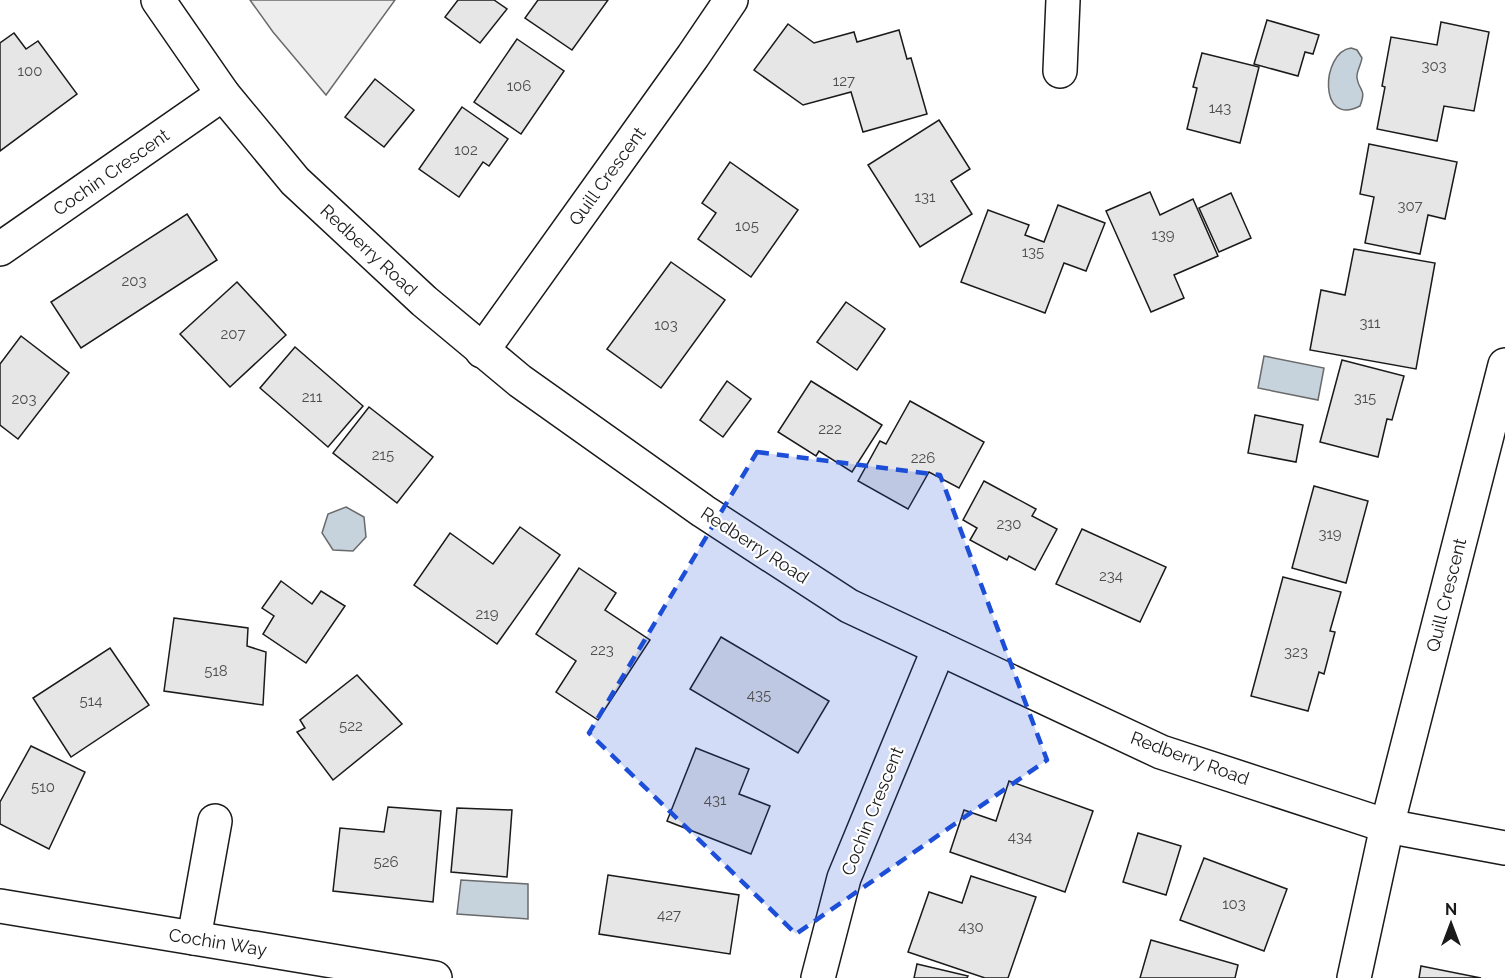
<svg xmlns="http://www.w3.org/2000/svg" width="1505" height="978" font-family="Raleway,sans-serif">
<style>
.parking{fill:#ededed;stroke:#6a6a6a;stroke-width:1.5}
.water{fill:#c6d2dc;stroke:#6a6a6a;stroke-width:1.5}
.building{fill:#e6e6e6;stroke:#1a1a1a;stroke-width:1.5}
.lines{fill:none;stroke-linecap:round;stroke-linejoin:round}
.street-casing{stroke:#1a1a1a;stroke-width:36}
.secondary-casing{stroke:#1a1a1a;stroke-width:36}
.street{stroke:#fff;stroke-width:33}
.secondary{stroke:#fff;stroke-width:33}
.marked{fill:#1d4ed8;fill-opacity:0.2;stroke:#1d4ed8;stroke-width:4.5;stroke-dasharray:12 8;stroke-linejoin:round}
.labels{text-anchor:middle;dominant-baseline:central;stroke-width:4.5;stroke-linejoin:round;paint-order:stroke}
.number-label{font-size:15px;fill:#4d4d4d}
.street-label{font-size:18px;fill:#1a1a1a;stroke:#fff}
</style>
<rect width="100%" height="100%" fill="#fff"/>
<path class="parking" d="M 250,0 L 395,0 L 326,95 L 273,32 Z"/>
<g class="water">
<path d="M 1351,48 L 1357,50 L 1362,58 C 1361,65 1356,72 1357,78 C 1359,92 1367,88 1360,106 C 1318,128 1321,52 1351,48 Z"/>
<path d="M 1264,356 L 1324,368 L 1318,400 L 1258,388 Z"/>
<path d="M 346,507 L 364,517 L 366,537 L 353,551 L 333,550 L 322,533 L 328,514 Z"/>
<path d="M 461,880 L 528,884 L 528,919 L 457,914 Z"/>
</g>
<g class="building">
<path d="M 458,0 L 494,0 L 507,9 L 480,43 L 445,17 Z"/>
<path d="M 538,0 L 608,0 L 572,50 L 525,18 Z"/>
<path d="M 1267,20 L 1319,35 L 1313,54 L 1305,52 L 1298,76 L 1254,64 Z"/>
<path d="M 1441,22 L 1489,32 L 1474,111 L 1444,106 L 1437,141 L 1377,129 L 1385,87 L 1382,86 L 1391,37 L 1437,45 Z"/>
<path d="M 788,24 L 814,43 L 854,32 L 857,42 L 899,30 L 907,59 L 911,58 L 927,114 L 863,132 L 851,92 L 803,105 L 754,70 Z"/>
<path d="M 14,33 L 26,49 L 38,41 L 77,94 L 0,151 L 0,43 Z"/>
<path d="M 517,39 L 564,71 L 521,134 L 474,102 Z"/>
<path d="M 1202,53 L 1259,67 L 1240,143 L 1187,129 L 1197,88 L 1193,87 Z"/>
<path d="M 375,79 L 414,110 L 384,147 L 345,117 Z"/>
<path d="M 462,107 L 508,139 L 489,166 L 483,162 L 459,197 L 419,169 Z"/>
<path d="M 939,120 L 970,169 L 951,181 L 972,214 L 920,247 L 868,165 Z"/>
<path d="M 1369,144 L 1457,162 L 1445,219 L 1428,215 L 1420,254 L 1365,243 L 1374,197 L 1360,194 Z"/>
<path d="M 730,162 L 798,210 L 751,277 L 698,239 L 716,213 L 702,203 Z"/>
<path d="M 1150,192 L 1160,215 L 1193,199 L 1218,256 L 1174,275 L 1184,298 L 1151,312 L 1106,211 Z"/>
<path d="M 1231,193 L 1251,238 L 1219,252 L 1199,208 Z"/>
<path d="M 1058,205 L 1105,223 L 1086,271 L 1064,263 L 1045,313 L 961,282 L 988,210 L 1029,225 L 1025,235 L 1044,242 Z"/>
<path d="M 187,214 L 217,260 L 81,348 L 51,302 Z"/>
<path d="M 1354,249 L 1435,263 L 1416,369 L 1310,350 L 1321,290 L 1345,295 Z"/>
<path d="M 671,262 L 725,300 L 661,388 L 607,349 Z"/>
<path d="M 237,282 L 286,335 L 230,387 L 180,334 Z"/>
<path d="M 846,302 L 885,329 L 857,370 L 817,342 Z"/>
<path d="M 21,336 L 69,373 L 18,439 L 0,425 L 0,364 Z"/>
<path d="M 295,347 L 363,406 L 328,447 L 260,388 Z"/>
<path d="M 1342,360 L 1404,376 L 1392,420 L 1387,419 L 1378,457 L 1320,442 Z"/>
<path d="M 727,381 L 751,399 L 723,437 L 700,420 Z"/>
<path d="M 811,381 L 882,425 L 852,472 L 819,451 L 816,456 L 778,432 Z"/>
<path d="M 910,401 L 984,442 L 959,488 L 929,472 L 908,509 L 858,481 L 880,441 L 886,444 Z"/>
<path d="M 369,407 L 433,457 L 397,503 L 333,453 Z"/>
<path d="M 1255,415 L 1303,425 L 1296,462 L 1248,453 Z"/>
<path d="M 984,481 L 1036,509 L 1032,516 L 1057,529 L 1035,570 L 1009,556 L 1007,560 L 970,540 L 977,528 L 963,520 Z"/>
<path d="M 1314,486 L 1368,501 L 1346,583 L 1292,568 Z"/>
<path d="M 520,527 L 560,555 L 497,644 L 414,585 L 450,533 L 493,564 Z"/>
<path d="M 1082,529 L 1166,567 L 1140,622 L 1056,584 Z"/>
<path d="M 579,568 L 616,593 L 605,610 L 650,640 L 598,720 L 556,692 L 576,661 L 536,634 Z"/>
<path d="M 1283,577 L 1341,592 L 1330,631 L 1335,632 L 1324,674 L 1319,672 L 1308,711 L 1251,696 Z"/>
<path d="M 281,581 L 312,604 L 321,591 L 345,606 L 306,663 L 263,634 L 274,616 L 262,608 Z"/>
<path d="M 174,618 L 248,628 L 247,646 L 266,652 L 263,705 L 164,691 Z"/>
<path d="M 721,637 L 829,701 L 798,753 L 690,689 Z"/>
<path d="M 110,648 L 149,705 L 71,757 L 33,698 Z"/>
<path d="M 357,675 L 402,724 L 333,780 L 297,732 L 305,728 L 300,720 Z"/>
<path d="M 31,746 L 85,772 L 49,849 L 0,824 L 0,802 Z"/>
<path d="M 696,748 L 749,769 L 739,794 L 770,806 L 751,854 L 667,821 Z"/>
<path d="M 1009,781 L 1093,811 L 1065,892 L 950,852 L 964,810 L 996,821 Z"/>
<path d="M 388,807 L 441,811 L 433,902 L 333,891 L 340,828 L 384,832 Z"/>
<path d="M 457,808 L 512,810 L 507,877 L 451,872 Z"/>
<path d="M 1138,833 L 1181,846 L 1166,895 L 1123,882 Z"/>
<path d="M 1204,858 L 1287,889 L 1264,951 L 1180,920 Z"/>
<path d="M 608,875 L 739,895 L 730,954 L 599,934 Z"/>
<path d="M 971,876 L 1036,897 L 1008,978 L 985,978 L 908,952 L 929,892 L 962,903 Z"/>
<path d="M 1151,940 L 1238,965 L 1235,978 L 1140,978 Z"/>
<path d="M 917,964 L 968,976 L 967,978 L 914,978 Z"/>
<path d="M 1421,966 L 1481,978 L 1419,978 Z"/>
</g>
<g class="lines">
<defs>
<g id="street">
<path d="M 1060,71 L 1063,0"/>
<path d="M 0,249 L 223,94"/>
<path d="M 482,351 L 693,56 L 731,0"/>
<path d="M 0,906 L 435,978"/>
<path d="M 194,938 L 215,821"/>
<path d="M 818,978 L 844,878 L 939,648"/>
<path d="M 1354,978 L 1387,826 L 1505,365"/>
</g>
<path id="secondary" d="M 158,0 L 223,94 L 295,181 L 424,301 L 520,381 L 703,511 L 849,606 L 1161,752 L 1387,826 L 1505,848"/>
</defs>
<use href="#street" class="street-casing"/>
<use href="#secondary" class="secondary-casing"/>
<use href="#street" class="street"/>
<use href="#secondary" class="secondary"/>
</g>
<path class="marked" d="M 757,452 L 940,475 L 1047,760 L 796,934 L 589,733 Z"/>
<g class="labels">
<g class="number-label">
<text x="1434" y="66">303</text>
<text x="30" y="71">100</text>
<text x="844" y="81">127</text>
<text x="519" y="86">106</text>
<text x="1220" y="108">143</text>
<text x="466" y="150">102</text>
<text x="925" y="197">131</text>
<text x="1410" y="206">307</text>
<text x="747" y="226">105</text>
<text x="1163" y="235">139</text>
<text x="1033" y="252">135</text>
<text x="134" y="281">203</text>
<text x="1370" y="323">311</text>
<text x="666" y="325">103</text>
<text x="233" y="334">207</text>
<text x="312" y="397">211</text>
<text x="1365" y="398">315</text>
<text x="24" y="399">203</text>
<text x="830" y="429">222</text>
<text x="383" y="455">215</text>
<text x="923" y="458">226</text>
<text x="1009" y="524">230</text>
<text x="1330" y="534">319</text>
<text x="1111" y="576">234</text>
<text x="487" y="614">219</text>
<text x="602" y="650">223</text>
<text x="1296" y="652">323</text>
<text x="216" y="671">518</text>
<text x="759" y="695">435</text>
<text x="91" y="701">514</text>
<text x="351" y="726">522</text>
<text x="43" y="787">510</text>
<text x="715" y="800">431</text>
<text x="1020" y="837">434</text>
<text x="386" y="862">526</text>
<text x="1234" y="904">103</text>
<text x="669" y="915">427</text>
<text x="971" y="927">430</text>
</g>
<g class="street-label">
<text transform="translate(111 172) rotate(-35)">Cochin Crescent</text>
<text transform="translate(607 176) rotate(-54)">Quill Crescent</text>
<text transform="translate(369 250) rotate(43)">Redberry Road</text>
<text transform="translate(755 545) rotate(33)">Redberry Road</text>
<text transform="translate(1446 595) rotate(-76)">Quill Crescent</text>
<text transform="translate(1190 758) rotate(20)">Redberry Road</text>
<text transform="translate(872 811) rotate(-68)">Cochin Crescent</text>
<text transform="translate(218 942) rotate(9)">Cochin Way</text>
</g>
</g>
<g transform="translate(1451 924)" stroke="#ffffff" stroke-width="4.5" paint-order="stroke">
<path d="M0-4.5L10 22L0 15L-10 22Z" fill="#1a1a1a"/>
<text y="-9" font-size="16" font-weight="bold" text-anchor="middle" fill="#1a1a1a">N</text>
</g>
</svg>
